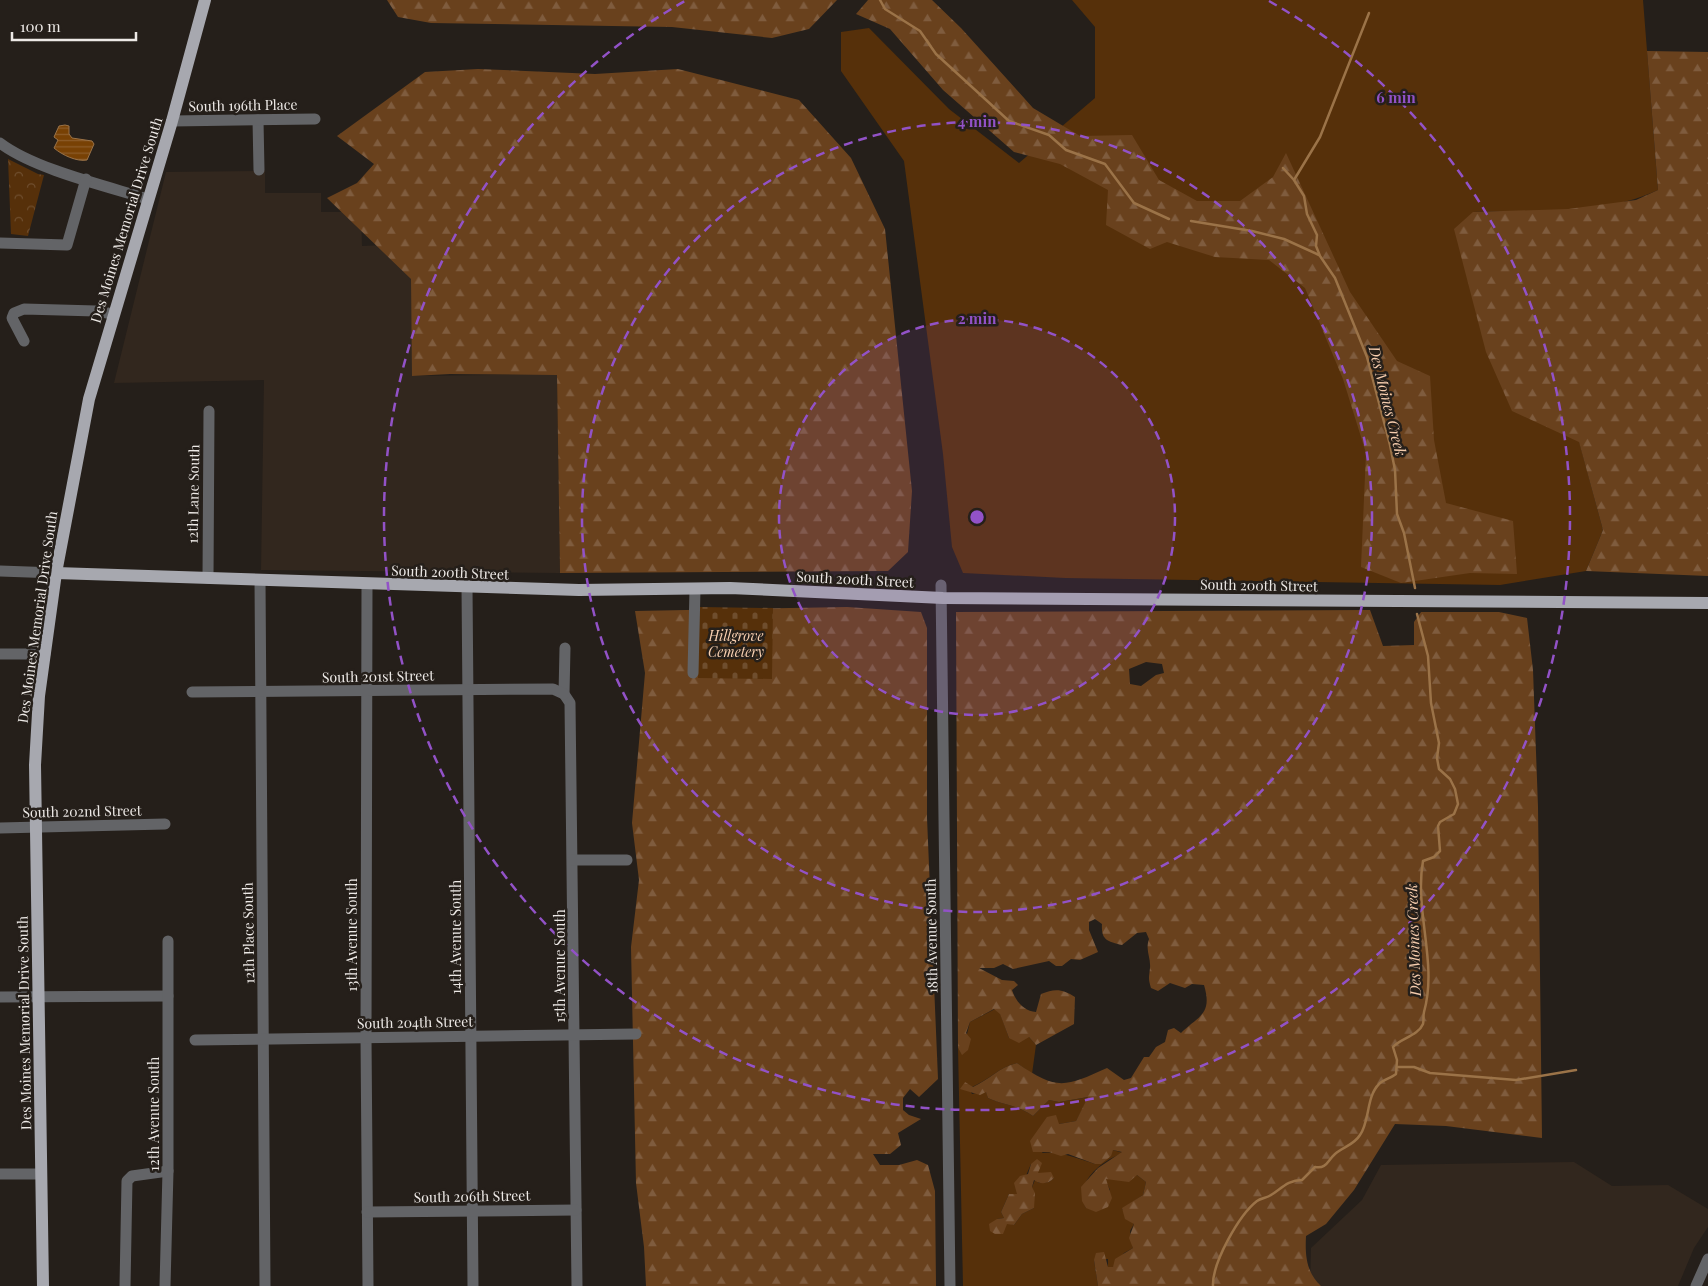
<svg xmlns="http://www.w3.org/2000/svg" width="1708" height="1286" font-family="'Playfair Display',serif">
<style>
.built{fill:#32271e}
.grass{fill:#56300a;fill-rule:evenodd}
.forest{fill:url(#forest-firs);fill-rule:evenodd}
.cemetery{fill:url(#cemetery-stones)}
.park{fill:url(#park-crowns)}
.water{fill:url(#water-rules);stroke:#9b7348}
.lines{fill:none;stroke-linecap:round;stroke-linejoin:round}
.stream{stroke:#9b7348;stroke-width:2.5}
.minor{stroke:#636467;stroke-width:11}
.major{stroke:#a7a8af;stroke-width:12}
.ring{fill:none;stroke:#9252c7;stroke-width:2.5;stroke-dasharray:9 6}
.labels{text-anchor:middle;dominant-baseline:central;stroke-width:5;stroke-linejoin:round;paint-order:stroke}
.street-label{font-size:14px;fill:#ede9e6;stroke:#251f1a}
.park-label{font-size:14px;font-style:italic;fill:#fad1b2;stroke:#251f1a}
.water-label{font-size:15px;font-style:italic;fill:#f5ccad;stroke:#251f1a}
.centre{fill:#9252c7;stroke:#251f1a;stroke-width:2.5}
.ring-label{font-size:15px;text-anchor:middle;font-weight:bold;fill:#9252c7;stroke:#251f1a;stroke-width:5;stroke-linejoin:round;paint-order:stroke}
</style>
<defs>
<pattern id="forest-firs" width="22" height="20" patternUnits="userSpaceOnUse" patternTransform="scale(1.25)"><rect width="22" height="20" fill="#69411d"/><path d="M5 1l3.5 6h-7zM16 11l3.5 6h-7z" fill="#7f5c3e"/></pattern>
<pattern id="cemetery-stones" width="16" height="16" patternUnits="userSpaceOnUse" patternTransform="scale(1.25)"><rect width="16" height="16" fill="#56300a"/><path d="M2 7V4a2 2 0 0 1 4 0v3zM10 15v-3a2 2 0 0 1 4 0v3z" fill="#6f4e2e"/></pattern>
<pattern id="park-crowns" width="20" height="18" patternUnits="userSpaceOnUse" patternTransform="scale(1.25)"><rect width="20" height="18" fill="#56300a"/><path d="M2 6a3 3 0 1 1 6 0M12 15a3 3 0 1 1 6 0" fill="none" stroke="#6f4e2e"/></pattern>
<pattern id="water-rules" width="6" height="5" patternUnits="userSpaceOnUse" patternTransform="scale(1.25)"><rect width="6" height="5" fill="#784104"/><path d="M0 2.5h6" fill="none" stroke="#8c5c29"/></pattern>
</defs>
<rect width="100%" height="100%" fill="#251f1a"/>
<g class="built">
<path d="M 265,171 L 265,193 L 321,193 L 321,212 L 361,212 L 362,246 L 385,245 L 411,279 L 413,376 L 557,374 L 560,573 L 261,570 L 264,380 L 114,383 L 166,172 Z"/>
<path d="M 1574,1162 L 1612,1186 L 1668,1185 L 1708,1209 L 1708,1227 L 1694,1248 L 1678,1286 L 1310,1286 L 1311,1248 L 1362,1200 L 1381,1165 Z"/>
</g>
<g class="grass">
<path d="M 1072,0 L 1643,0 L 1658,190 C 1603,216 1533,210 1473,212 L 1512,410 L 1579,441 L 1603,530 L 1586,571 L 1500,585 L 1065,578 L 963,573 L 952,547 L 943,454 L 904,161 L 841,71 L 841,32 L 869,28 L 949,109 L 1019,163 L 1095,98 L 1095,27 Z"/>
<path d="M 995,1009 L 1000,1013 L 1009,1038 L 1029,1037 L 1036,1045 L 1032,1074 L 1017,1063 C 999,1067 989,1080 972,1087 L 966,1083 L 972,1094 L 986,1091 L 988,1098 C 1005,1106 1016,1104 1033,1116 L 1049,1100 L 1059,1102 L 1089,1097 L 1076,1121 L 1059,1124 L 1042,1153 C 1057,1150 1080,1159 1095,1164 L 1113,1150 L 1123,1153 C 1101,1161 1073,1183 1086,1208 L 1110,1190 L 1105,1179 L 1137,1175 L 1146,1182 L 1143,1195 L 1122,1209 L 1134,1224 L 1130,1231 L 1133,1248 L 1124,1253 L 1113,1267 L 1108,1267 L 1108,1259 L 1094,1260 L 1098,1286 L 963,1286 L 958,1048 L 962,1054 L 970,1022 ZM 1031,1164 L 1038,1173 L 1054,1178 L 1049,1182 L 1039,1183 L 1035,1180 L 1032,1187 L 1034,1208 L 1022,1214 L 1014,1225 L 997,1219 L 1004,1218 L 1001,1212 L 1009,1194 L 1018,1194 Z"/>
</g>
<g class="forest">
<path d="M 387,0 L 837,0 L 809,29 L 772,38 L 672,27 L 431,23 L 398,17 Z"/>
<path d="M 868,0 L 932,0 L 961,28 L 1033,108 L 1080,136 L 1132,135 L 1159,180 L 1197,201 L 1240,201 L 1273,177 L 1286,153 L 1350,292 L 1397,361 L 1430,376 L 1434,440 L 1446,503 L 1513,521 L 1517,574 L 1470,573 L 1401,583 L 1361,567 L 1366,453 L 1343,379 L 1305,288 L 1269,260 L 1215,257 L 1167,242 L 1150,249 L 1106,225 L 1108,190 L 1060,164 L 1014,152 L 943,90 L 890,29 L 856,14 Z"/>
<path d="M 1647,51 L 1708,52 L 1708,576 L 1586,571 L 1603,530 L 1579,442 L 1512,411 L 1486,352 L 1454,229 L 1473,212 L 1568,209 L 1636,200 L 1658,190 Z"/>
<path d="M 478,69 L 595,74 L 678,69 L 799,100 L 851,158 L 885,229 L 912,491 L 908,552 L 888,571 L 560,573 L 557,375 L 450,374 L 412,376 L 411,279 L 327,198 L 357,183 L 374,164 L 337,136 L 425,72 Z"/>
<path d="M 847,607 L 921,612 L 927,628 L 927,818 L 938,1079 L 919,1097 L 910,1089 L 903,1098 L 903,1110 L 909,1115 L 921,1119 L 898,1133 L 901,1145 L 890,1154 L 873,1154 L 880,1165 L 899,1165 L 917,1160 L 928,1165 L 935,1191 L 936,1286 L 646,1286 L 644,1247 L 636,1183 L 631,947 L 639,880 L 632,823 L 645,673 L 635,611 Z"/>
<path d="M 1370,610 L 1383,646 L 1414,645 L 1414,622 L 1421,612 L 1499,612 L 1527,618 L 1533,670 L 1538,807 L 1542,1138 L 1446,1126 L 1395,1124 L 1354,1190 L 1326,1224 L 1306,1236 C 1305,1255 1306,1272 1321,1286 L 1098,1286 L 1094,1260 L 1096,1253 L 1104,1252 L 1108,1267 L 1113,1267 L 1115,1259 L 1133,1248 L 1129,1238 L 1134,1224 L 1125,1219 L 1122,1208 L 1143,1195 L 1146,1182 L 1137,1175 L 1129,1182 L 1106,1179 L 1112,1198 L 1108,1207 L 1096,1212 L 1086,1208 L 1082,1201 L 1081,1187 L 1098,1168 L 1122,1152 L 1113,1150 L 1111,1156 L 1101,1164 L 1095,1164 L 1068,1154 L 1061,1156 L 1049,1152 L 1033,1152 L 1030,1141 L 1047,1117 L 1056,1115 L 1059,1124 L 1076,1121 L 1088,1097 L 1059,1102 L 1049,1100 L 1033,1116 C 1016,1104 1005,1106 988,1098 L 986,1092 L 980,1095 L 960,1089 L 965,1082 L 973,1087 C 989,1080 999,1067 1017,1063 C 1057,1091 1065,1087 1107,1068 L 1124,1080 L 1131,1078 L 1144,1057 L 1149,1057 L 1156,1047 L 1165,1042 L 1168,1030 L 1174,1028 L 1181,1033 C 1198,1016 1213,1015 1204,985 L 1192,984 L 1185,988 L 1170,983 L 1158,991 L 1151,988 C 1148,978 1149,978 1150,968 C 1151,957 1145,951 1149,939 L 1146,932 L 1137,933 L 1122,945 C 1107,941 1101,940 1102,924 L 1095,919 L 1089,922 L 1089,930 L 1098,952 L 1080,960 L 1071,959 L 1062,966 L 1056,966 L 1049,961 L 1013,969 L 1003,964 L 994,968 L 979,968 L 1002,980 L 1014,981 L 1018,985 L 1012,990 C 1016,1002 1024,1011 1036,1012 L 1041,994 C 1055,988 1063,989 1075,997 L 1074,1024 L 1036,1045 L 1029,1037 L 1019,1043 L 1009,1038 L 1000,1014 L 994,1009 L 970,1022 L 966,1033 L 971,1039 L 968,1050 L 962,1055 L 958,1048 L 956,612 ZM 1146,662 L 1162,664 L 1164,673 L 1156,675 L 1141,686 L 1130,684 L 1129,669 Z"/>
<path d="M 1037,1159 L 1042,1163 L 1038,1173 L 1051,1172 L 1054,1178 C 1048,1184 1041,1185 1034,1180 L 1032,1187 L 1035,1193 L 1034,1208 L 1022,1214 L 1014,1225 L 1007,1224 L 1003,1234 L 995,1234 L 990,1231 L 989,1224 L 997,1219 L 1004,1218 L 1001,1212 L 1009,1194 L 1017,1194 L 1014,1183 L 1020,1176 L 1028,1174 L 1031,1164 Z"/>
</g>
<path class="cemetery" d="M 699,607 L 773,608 L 772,679 L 698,678 Z"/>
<path class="park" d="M 8,159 L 38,174 L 44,175 L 28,236 L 11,234 Z"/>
<path class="water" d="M 65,125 L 69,126 L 69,134 L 72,138 L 92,141 L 94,144 L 87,160 C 77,162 62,155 54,148 L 58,140 L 54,137 L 59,126 Z"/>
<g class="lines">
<g class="stream">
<path d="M 880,0 L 885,9 L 920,31 L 936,54 L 1009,121 L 1049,135 L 1066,150 L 1105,164 L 1134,203 L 1169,219"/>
<path d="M 1283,168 L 1294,180 L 1304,196 L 1307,214 L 1317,235 L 1316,246 L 1320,256 L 1335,278 L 1367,357 L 1390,445 L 1395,470 L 1397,514 L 1404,533 L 1415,588"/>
<path d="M 1294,180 L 1320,137 L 1369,13"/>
<path d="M 1191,221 L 1252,231 L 1284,239 L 1319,255"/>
<path d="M 1397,1067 L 1414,1067 L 1430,1073 L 1516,1080 L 1576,1070"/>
<path d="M 1213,1286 C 1212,1263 1239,1215 1257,1201 C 1261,1198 1267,1198 1271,1195 C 1282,1188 1288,1180 1302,1180 L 1315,1167 C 1327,1169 1327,1161 1335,1154 C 1343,1147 1354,1145 1360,1135 C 1370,1121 1366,1097 1379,1084 C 1383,1080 1391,1078 1396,1074 L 1397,1060 L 1393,1047 C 1401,1038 1418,1036 1423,1024 C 1424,1020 1423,1016 1424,1012 C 1438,963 1414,911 1423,861 L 1434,857 L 1440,851 L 1438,826 L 1440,822 L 1454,814 L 1458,804 L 1455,789 L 1450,779 L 1439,769 L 1437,758 L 1439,743 L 1431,703 L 1428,656 L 1417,614"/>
</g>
<g class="minor">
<path d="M 258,120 L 259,170"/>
<path d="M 172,121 L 315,119"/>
<path d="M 0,143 C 34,169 106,186 148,199"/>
<path d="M 0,243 L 67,245 L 86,179"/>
<path d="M 24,341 L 12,318 L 14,313 L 24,309 L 96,311 L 113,314"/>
<path d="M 0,571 L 56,573"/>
<path d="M 208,578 L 209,411"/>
<path d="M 260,580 L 265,1286"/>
<path d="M 367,584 L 366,1038 L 368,1286"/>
<path d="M 941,585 L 950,1286"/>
<path d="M 467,587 L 473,1286"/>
<path d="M 565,648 L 564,694 L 570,703 L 577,1286"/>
<path d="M 0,654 L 45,654"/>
<path d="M 693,673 L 695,589"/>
<path d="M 192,692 L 553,689 L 564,694"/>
<path d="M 0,828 L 165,824"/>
<path d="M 573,860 L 627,860"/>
<path d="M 0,997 L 168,996"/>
<path d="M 195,1040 L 636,1034"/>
<path d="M 0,1174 L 41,1174"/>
<path d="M 367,1212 L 576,1210"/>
<path d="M 125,1286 L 127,1181 L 132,1176 L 168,1171"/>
<path d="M 165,1286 L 168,1171 L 168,941"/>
<path d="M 1696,1286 L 1708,1259"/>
</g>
<g class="major">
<path d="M 56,573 L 579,590 L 730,588 L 943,598 L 1708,603"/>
<path d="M 43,1286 L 35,765 L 39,696 L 56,573 L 89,399 L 172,121 L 205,0"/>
</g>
</g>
<circle cx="977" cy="517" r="198" fill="#9252c7" fill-opacity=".12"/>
<g class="ring">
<circle cx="977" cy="517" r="198"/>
<circle cx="977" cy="517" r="395"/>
<path d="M1269 1A593 593 0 1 1 685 1"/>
</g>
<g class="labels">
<g class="street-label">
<text transform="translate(243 105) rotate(-1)">South 196th Place</text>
<text transform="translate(126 220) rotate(-73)">Des Moines Memorial Drive South</text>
<text transform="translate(193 494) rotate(-89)">12th Lane South</text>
<text transform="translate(450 572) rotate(2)">South 200th Street</text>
<text transform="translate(855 579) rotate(3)">South 200th Street</text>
<text transform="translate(1259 585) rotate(1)">South 200th Street</text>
<text transform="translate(37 617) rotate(-82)">Des Moines Memorial Drive South</text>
<text transform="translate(378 676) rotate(-1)">South 201st Street</text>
<text transform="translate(82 811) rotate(-1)">South 202nd Street</text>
<text transform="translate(248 933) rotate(-91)">12th Place South</text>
<text transform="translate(351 935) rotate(-90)">13th Avenue South</text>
<text transform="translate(931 936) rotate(-91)">18th Avenue South</text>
<text transform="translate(455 937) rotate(-90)">14th Avenue South</text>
<text transform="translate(559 966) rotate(-90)">15th Avenue South</text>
<text transform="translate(415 1022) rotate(-1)">South 204th Street</text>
<text transform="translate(24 1023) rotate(-91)">Des Moines Memorial Drive South</text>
<text transform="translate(153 1114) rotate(-90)">12th Avenue South</text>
<text transform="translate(472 1196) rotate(-1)">South 206th Street</text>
</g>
<g class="park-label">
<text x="736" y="635">Hillgrove<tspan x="736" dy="16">Cemetery</tspan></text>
</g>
<g class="water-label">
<text transform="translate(1388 401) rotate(76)">Des Moines Creek</text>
<text transform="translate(1413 940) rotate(-92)">Des Moines Creek</text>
</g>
</g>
<circle cx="977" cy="517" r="8" class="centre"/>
<g class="ring-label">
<text x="1396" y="103">6 min</text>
<text x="977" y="127">4 min</text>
<text x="977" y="324">2 min</text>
</g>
<path d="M12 32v8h124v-8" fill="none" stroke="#ede9e6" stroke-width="2.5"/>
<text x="20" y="32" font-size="15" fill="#ede9e6" stroke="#251f1a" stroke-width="4" paint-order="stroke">100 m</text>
</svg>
